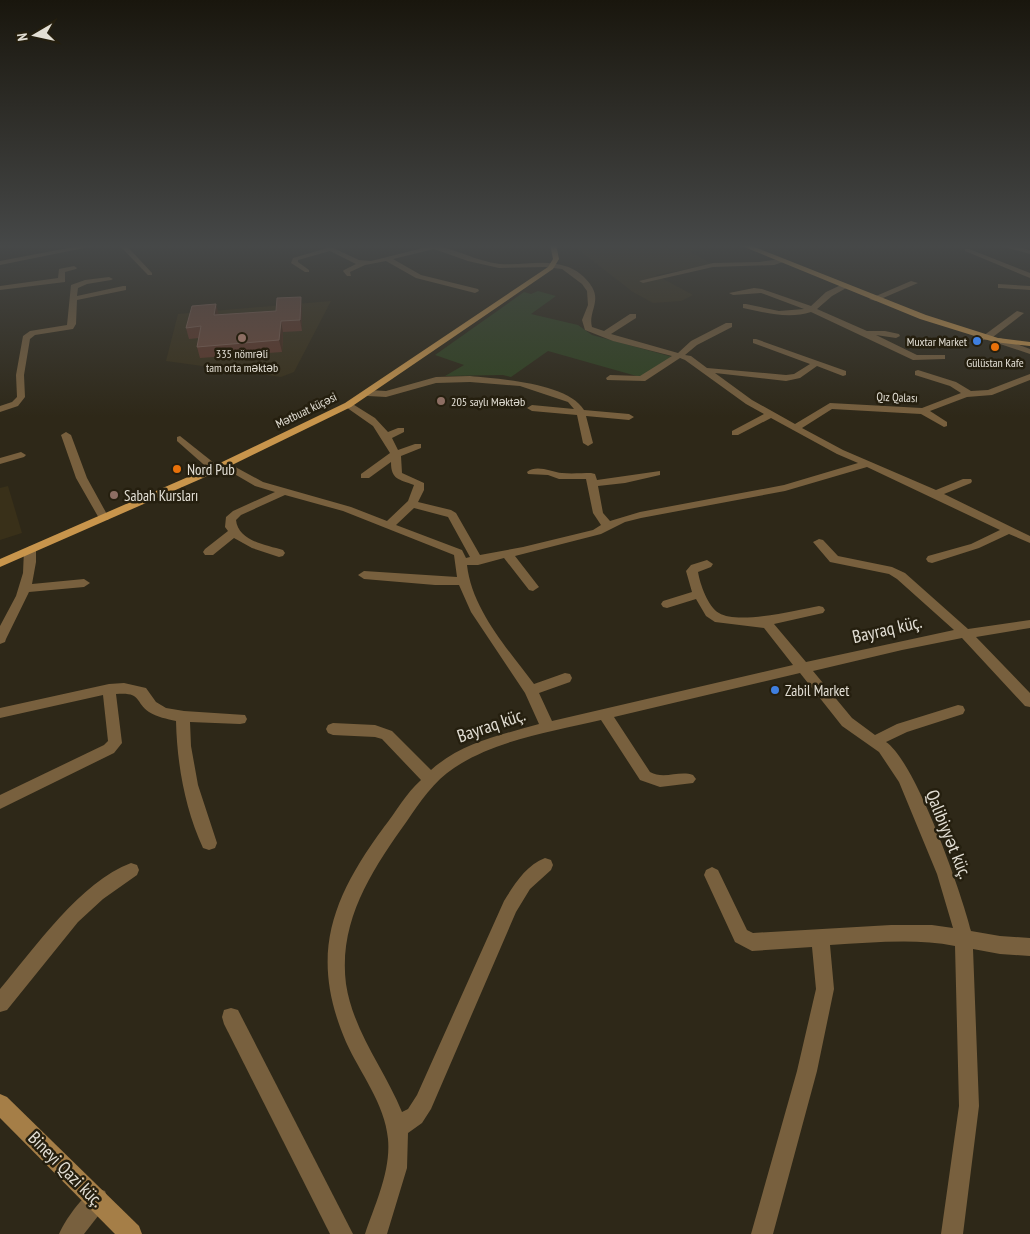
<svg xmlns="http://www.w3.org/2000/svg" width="1030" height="1234" font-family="'PT Sans Narrow',sans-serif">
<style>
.built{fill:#393019}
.green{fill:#304220}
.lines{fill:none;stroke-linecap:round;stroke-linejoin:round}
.minor{fill:#78603e;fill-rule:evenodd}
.tertiary{fill:#78603e;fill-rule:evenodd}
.secondary{fill:#a57e47;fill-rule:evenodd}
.primary{fill:#c8954c;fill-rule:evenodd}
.wall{fill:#60382a}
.shaded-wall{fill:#462a1b}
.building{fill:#6e4a3c;stroke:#806154}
.education-dot{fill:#8d6e63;stroke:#251f0f;stroke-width:2}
.shop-dot{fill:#3f7fe0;stroke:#251f0f;stroke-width:2}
.food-dot{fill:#e8710a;stroke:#251f0f;stroke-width:2}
.labels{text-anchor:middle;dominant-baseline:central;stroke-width:5;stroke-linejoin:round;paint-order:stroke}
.far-poi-label{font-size:12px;fill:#e3dfd5;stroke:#251f0f}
.far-street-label{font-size:12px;fill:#e3dfd5;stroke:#251f0f}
.poi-label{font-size:15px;fill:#e3dfd5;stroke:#251f0f;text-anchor:start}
.near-street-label{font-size:18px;fill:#e3dfd5;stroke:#251f0f}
</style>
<rect width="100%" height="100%" fill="#2e2818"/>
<g class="built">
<path d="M 571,244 L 661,244 L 666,247 L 689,244 L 700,249 L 690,252 L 713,264 L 656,275 L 693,295 L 681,301 L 653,303 L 633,292 Z"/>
<path d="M 331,301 L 294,372 L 281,377 L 166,361 L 178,314 Z"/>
<path d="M 8,486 L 22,533 L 0,540 L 0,488 Z"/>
</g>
<path class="green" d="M 538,291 L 556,296 L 531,314 L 578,325 L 592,335 L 673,357 L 640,377 L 548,351 L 511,377 L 503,375 L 445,376 L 464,365 L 435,355 L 524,292 L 531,294 Z"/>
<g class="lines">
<g class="minor">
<path d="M 89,244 L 104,244 L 0,265 L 0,261 Z"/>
<path d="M 118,244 L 125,244 L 152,273 L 152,275 L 148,275 Z"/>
<path d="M 422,244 C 448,244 473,261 500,264 C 522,266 544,259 565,266 C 576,269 586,277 592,287 C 601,302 588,313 592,327 L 604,331 L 630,314 L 636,314 L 636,318 L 611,334 L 678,353 L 691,341 L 726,323 L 732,323 L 732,327 L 697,345 L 685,355 L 691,356 L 707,368 L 786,375 L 794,374 L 810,364 L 753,343 L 753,339 L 756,339 L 846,371 L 846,375 L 843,376 L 817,366 L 800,378 L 786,381 L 715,373 L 752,400 L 795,424 L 830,403 L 922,408 L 961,393 L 950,386 L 915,375 L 915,371 L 918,370 L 956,382 L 971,391 L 988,390 L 1030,374 L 1030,380 L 992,395 L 967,397 L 930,411 L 947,422 L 947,426 L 944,427 L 921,414 L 832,409 L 802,428 L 843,450 L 936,490 L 963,479 L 971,479 L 972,481 L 971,483 L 944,494 L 1030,536 L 1030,543 L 1009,534 L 979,548 L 932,563 L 928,562 L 926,559 L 928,556 L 971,544 L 1000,530 L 867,467 L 785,491 L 641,518 L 625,522 L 601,534 L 515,556 L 539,587 L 533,591 L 529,590 L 504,558 L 478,565 L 467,565 C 472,610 508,649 534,684 L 565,673 L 570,674 L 572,678 L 570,682 L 539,693 L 552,721 L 793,665 L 764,628 L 715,622 L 706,616 L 696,599 L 667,608 L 663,607 L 661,604 L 663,601 L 692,592 L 686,571 L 691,565 L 707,560 L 713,564 L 711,567 L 698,572 C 700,584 708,607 719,613 C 738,625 797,610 819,606 L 823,607 L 825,610 L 823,613 L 774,624 L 806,662 L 954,630 L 897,579 L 889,574 L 830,562 L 813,542 L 819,539 L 823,540 L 838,556 L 892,567 L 905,573 L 968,629 L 1030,620 L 1030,628 L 976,637 L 1030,693 L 1030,707 L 1025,706 L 962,638 L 902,650 L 813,671 L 852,718 L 875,735 L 897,724 L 958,705 L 963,706 L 965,710 L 963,714 L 907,732 L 886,742 C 916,762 962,894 971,931 L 1000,936 L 1030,938 L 1030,956 L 1000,954 L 973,949 L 979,1106 L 963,1234 L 941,1234 L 959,1106 L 955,946 C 914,938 872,943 830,945 L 834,989 L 817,1071 L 773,1234 L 751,1234 L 797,1071 L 816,989 L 812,947 L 752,951 L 735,942 L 704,875 L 706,870 L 712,867 L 718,870 L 747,930 L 753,933 L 891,925 L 932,925 L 953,928 L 937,874 L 899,782 L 879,752 L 842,726 L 800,673 L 614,717 L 650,772 C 664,780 679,770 693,775 L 696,779 L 693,783 L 660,787 L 640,780 L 601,720 C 554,731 495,740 454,768 C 434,781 420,802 407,821 C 372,870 338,921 346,984 C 353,1031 385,1070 402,1112 L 408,1109 L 417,1095 L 504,901 C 514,885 526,865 545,858 L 551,860 L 553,865 L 551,870 L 530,889 L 516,912 L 431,1109 L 422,1123 L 408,1133 L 407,1168 L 387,1234 L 365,1234 C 375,1204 391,1171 388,1139 C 385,1104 360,1073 346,1042 C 309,956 331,899 384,827 C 396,812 406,793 421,780 L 382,739 L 375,737 L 333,735 L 328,733 L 326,729 L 328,725 L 333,723 L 375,725 L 392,731 L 431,770 C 461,743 501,735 539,724 L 525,693 L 471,612 L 459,585 L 435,585 L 364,579 L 358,575 L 364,571 L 457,577 L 454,555 L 343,511 L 285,495 L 241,515 L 236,520 C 238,541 266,545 283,550 L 285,553 L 283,556 L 279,557 L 252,548 L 234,538 L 213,555 L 205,555 L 203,552 L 205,549 L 228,531 L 225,527 L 226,517 L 233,511 L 275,492 L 255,486 L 219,465 L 220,463 L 228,463 L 263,482 L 351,507 L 387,521 L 408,501 L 414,485 C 399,479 391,480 391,462 L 369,478 L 361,478 L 361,474 L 390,453 L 373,426 L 343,405 L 348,402 L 351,403 L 375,418 L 388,432 L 398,428 L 404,428 L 404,432 L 392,438 L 398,450 L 415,444 L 421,444 L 421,448 L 401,456 L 402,473 L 424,483 L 424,490 L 418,502 L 451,510 L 456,513 L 480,555 L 523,547 L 593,530 L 601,525 L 593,513 L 586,479 L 559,479 L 548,475 L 528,474 L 527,472 C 537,464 551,472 562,473 C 571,474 582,473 591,473 L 595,474 L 597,480 L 660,471 L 660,475 L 625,483 L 598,486 L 603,513 L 610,521 L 640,512 L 784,485 L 858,463 L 837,454 L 771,418 L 738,435 L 732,435 L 732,431 L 764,414 L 746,404 L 685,360 L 680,358 L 645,381 L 607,380 L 606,378 L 610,375 L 640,376 L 672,356 L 613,341 L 585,330 L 582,320 L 588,305 L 587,291 L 582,284 L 562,269 L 545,267 L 499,268 L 468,261 L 434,249 L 393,259 L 421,275 L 478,289 L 479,291 L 475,293 L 416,278 L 386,261 L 365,265 L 350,272 L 351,276 L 347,276 L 343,271 L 344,270 L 356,264 L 330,251 L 298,260 L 298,262 L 309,270 L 309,272 L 305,272 L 291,263 L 293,258 L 331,247 L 359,260 L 371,261 L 427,247 ZM 414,508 L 448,517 L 470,557 L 466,558 L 462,550 L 396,525 Z"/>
<path d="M 994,244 L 1006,244 L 1030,250 L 1030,254 Z"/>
<path d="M 965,249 L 969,249 L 1030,273 L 1030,278 L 965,251 Z"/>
<path d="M 781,259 L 783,260 L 783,262 L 774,265 L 713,267 L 643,283 L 639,281 L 713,263 L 759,262 Z"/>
<path d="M 74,266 L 77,268 L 76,269 L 65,272 L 65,282 L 0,290 L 0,286 L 58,278 L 59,269 Z"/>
<path d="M 109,277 L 113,279 L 111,280 L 87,284 L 78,288 L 77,296 L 123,286 L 126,286 L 126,290 L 77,300 L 76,324 L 73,329 L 35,335 L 30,339 L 24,375 L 25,397 L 18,406 L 0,412 L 0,406 L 12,402 L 17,397 L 16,375 L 23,336 L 30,331 L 67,325 L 71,285 L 85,280 Z"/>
<path d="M 911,281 L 918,283 L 876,301 L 869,299 Z"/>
<path d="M 998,284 L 1030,286 L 1030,290 L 1001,288 L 998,288 Z"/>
<path d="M 841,285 L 848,287 L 832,296 L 817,309 L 867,331 L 885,331 L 899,334 L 900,336 L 896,338 L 876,335 L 917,355 L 945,355 L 945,359 L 913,360 L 811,312 C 789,319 766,313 743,308 L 743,304 L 746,304 L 779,311 L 804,309 L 761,293 L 733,295 L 729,293 L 754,288 L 762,289 L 811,306 L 826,292 Z"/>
<path d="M 1017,311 L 1024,313 L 989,340 L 983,340 L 983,336 Z"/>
<path d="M 470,376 C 499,379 568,383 584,410 L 629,414 L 634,417 L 629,420 L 586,416 L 593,443 L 588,446 L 583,443 L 577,415 L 532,411 L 527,408 L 532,405 L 574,409 L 568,402 L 520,386 L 470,382 L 436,383 L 386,397 L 368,396 L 364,393 L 368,390 L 386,391 L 436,377 Z"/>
<path d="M 66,432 L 71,435 L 87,478 L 109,518 L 108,520 L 100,520 L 76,478 L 61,435 Z"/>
<path d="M 180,436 L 219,467 L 219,471 L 211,471 L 177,441 L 177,437 Z"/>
<path d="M 21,452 L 26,455 L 24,457 L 0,464 L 0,458 Z"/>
<path d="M 30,546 L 36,550 L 36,562 L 32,584 L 84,579 L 90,583 L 84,587 L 29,592 L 6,639 L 5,642 L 0,644 L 0,626 L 16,596 L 23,573 L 24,550 Z"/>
<path d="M 124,683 L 146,688 L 156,702 L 166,708 L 184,711 L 245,715 L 247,719 L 245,723 L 240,724 L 190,722 L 191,746 L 198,785 L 217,843 L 215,848 L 209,850 L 203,848 C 185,809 177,764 176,721 C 167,719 157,717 149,712 C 134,701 142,692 116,694 L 122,743 L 114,753 L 0,809 L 0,795 L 104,745 L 108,741 L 103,695 L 0,718 L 0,708 L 109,684 Z"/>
<path d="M 131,863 L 137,865 L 139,870 L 137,875 L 103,899 L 78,922 L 7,1010 L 0,1012 L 0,989 C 34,949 81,881 131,863 Z"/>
<path d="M 231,1008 L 238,1010 L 353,1234 L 330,1234 L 224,1024 L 222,1017 L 224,1010 Z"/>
<path d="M 97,1188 L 105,1191 L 108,1199 L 105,1207 L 84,1234 L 59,1234 C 65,1220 83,1194 97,1188 Z"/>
</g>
<path class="tertiary" d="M 994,338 L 1000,338 L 1030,349 L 1030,354 L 994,342 Z"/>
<path class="secondary" d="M 0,1094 L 7,1097 L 139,1226 L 142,1234 L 115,1234 L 0,1118 Z"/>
<g class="primary">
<path d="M 550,244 L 556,244 L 559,259 L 553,269 L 351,407 L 228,467 L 0,567 L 0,559 L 220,463 L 345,403 L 548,267 L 553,259 Z"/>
<path d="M 737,244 L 747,244 L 926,315 L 998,338 L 1030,342 L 1030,346 L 994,342 L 920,319 Z"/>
</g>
</g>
<path class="wall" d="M 302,307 L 302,331 L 283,332 L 282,352 L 200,358 L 197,347 L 199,338 L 189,339 L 186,328 L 219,315 L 276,311 Z"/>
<g class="shaded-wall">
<path d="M 301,297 L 302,307 L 302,331 L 300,320 Z"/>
<path d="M 216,304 L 219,315 L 214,315 Z"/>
<path d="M 281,321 L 283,332 L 282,352 L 279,340 Z"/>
</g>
<path class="building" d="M 301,297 L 300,320 L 281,321 L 279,340 L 197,347 L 201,326 L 186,328 L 192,306 L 216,304 L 214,315 L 276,311 L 277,298 Z"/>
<linearGradient id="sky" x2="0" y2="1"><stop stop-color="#19160d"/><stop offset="0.59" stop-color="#464848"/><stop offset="1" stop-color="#464848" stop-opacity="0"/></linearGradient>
<rect width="1030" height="417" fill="url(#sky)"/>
<g class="education-dot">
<circle cx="242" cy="338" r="5"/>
<circle cx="441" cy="401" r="5"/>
<circle cx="114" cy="495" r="5"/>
</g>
<g class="shop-dot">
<circle cx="977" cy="341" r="5"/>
<circle cx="775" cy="690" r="5"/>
</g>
<g class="food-dot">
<circle cx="995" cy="347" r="5"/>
<circle cx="177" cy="469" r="5"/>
</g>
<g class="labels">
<g class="far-poi-label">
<text x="967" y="341" text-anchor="end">Muxtar Market</text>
<text x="242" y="353">335 nömrəli<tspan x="242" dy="14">tam orta məktəb</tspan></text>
<text x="995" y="362">Gülüstan Kafe</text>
<text x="451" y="401" text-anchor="start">205 saylı Məktəb</text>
</g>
<g class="far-street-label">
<text transform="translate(897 397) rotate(2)">Qız Qalası</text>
<text transform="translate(306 410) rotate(-26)">Mətbuat küçəsi</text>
</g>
<g class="poi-label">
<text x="187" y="469">Nord Pub</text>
<text x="124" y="495">Sabah Kursları</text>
<text x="785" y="690">Zabil Market</text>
</g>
<g class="near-street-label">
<text transform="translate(887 629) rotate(-13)">Bayraq küç.</text>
<text transform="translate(491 725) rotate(-19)">Bayraq küç.</text>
<text transform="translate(949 834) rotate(68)">Qalibiyyət küç.</text>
<text transform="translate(66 1169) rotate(45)">Bineyi Qazi küç.</text>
</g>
</g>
<g transform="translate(35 35) rotate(261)" stroke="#251f0f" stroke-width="4" paint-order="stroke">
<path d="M0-4L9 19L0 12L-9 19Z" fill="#e3dfd5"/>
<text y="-8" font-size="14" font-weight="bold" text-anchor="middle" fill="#e3dfd5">N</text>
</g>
</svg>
